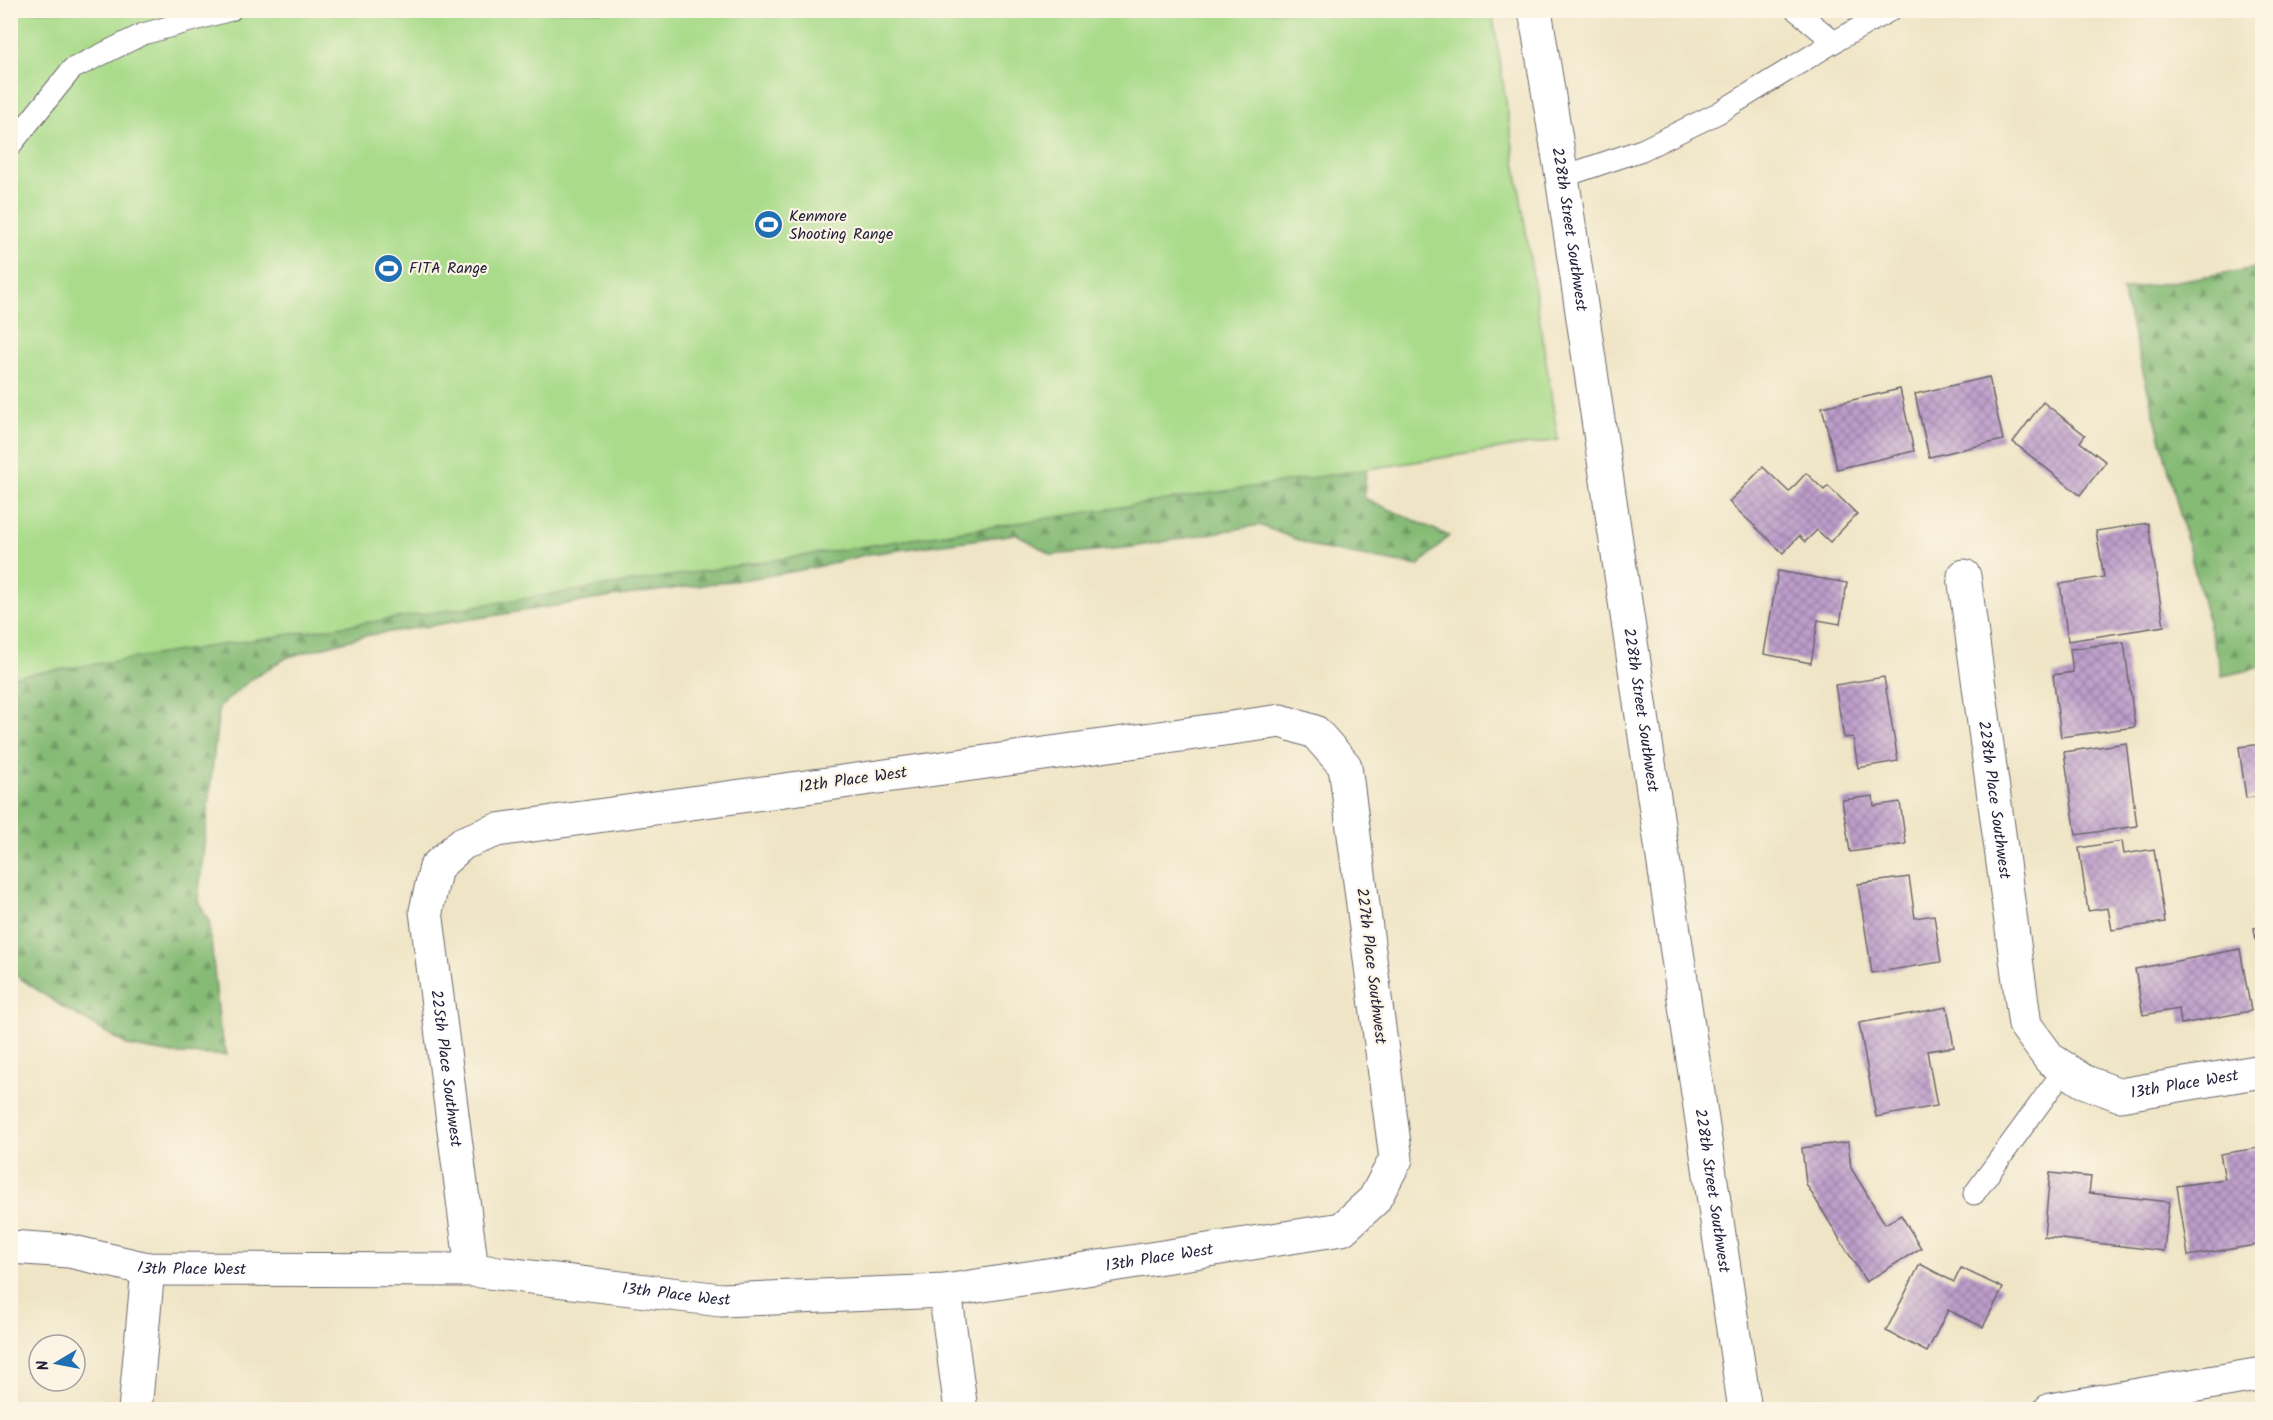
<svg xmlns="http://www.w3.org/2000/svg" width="2273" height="1420" font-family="Kalam,sans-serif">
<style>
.forest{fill:url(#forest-firs);stroke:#546e58;stroke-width:1.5}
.pitch{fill:#a9db8a;stroke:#667e62;stroke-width:1.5}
.building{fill:url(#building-cross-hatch)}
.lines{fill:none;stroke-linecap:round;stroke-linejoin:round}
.lane-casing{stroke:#6a666c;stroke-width:23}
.street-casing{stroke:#6a666c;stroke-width:35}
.secondary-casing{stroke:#6a666c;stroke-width:35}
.lane{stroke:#fff;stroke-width:21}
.street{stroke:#fff;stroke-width:33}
.secondary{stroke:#fff;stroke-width:33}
.labels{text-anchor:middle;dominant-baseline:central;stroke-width:4.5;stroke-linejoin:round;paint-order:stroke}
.poi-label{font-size:16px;fill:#22223b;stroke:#fcf5e5;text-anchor:start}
.street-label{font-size:16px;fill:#22223b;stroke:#fcf5e5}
</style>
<defs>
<pattern id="forest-firs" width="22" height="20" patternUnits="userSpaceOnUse" patternTransform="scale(1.5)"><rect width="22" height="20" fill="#86bb76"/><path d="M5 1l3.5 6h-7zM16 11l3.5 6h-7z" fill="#6d9862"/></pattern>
<pattern id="building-cross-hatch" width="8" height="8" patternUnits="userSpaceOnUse" patternTransform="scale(1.5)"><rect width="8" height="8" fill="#bd9dca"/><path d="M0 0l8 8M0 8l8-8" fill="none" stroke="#9980a5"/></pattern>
</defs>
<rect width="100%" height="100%" fill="#fcf5e5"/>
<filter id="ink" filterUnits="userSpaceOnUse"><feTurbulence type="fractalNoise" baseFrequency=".0167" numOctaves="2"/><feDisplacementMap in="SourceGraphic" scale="12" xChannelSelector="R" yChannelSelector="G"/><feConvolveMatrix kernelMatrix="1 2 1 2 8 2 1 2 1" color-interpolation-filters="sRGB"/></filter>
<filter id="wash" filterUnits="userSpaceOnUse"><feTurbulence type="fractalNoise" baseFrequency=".008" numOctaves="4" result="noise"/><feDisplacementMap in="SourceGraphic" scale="24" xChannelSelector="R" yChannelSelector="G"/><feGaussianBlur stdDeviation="1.35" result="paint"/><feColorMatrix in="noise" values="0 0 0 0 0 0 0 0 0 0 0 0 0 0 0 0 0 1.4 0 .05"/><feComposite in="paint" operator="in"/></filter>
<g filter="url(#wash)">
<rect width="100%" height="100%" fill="#efe5c6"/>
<g class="forest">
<path d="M 1416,10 L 1369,428 L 1364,498 L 1449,536 L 1418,566 L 1319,548 L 1259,525 L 1133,547 L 1052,555 L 1017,534 L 869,554 L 812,568 L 761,577 L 612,597 L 364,636 L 288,657 L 250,680 L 219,707 L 198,901 L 209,921 L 220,1029 L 227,1055 L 173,1054 L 129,1046 L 63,1007 L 11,972 L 10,550 Z"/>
<path d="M 2262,267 L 2262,667 L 2222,676 L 2122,290 Z"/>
</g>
<path class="pitch" d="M 11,11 L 1492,11 L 1558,440 L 11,677 Z"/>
<g id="blocks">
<g class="building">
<path d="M 1989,377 L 2003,440 L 1929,457 L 1915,394 Z"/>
<path d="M 1900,389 L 1914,451 L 1837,469 L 1822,407 Z"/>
<path d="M 2043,402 L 2085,435 L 2080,442 L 2106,462 L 2080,495 L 2013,442 Z"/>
<path d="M 1763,467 L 1789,492 L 1806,473 L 1824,490 L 1828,486 L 1857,514 L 1830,542 L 1817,530 L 1805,542 L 1799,536 L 1783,553 L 1729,502 Z"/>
<path d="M 2148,523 L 2164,626 L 2068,641 L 2060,584 L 2104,577 L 2096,531 Z"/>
<path d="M 1778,571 L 1847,583 L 1840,624 L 1818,620 L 1811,663 L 1764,654 Z"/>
<path d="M 2124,642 L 2135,727 L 2061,737 L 2053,675 L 2073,672 L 2070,649 Z"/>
<path d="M 1884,677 L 1898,761 L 1858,768 L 1853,737 L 1844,738 L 1835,685 Z"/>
<path d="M 2126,743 L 2137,826 L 2076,835 L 2064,752 Z"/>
<path d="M 2262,744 L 2262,796 L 2246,798 L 2239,747 Z"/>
<path d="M 1873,796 L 1874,806 L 1900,802 L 1906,844 L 1850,852 L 1842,800 Z"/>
<path d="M 2122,841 L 2124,854 L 2154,849 L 2165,922 L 2112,930 L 2108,908 L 2088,911 L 2079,848 Z"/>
<path d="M 1909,877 L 1915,918 L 1934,915 L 1941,962 L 1872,973 L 1858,884 Z"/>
<path d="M 2262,927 L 2262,972 L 2261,972 L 2254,928 Z"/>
<path d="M 2240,949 L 2251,1011 L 2181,1024 L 2179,1009 L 2143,1015 L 2135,969 Z"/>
<path d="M 1947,1007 L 1954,1047 L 1927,1051 L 1937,1106 L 1876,1117 L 1859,1023 Z"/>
<path d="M 1848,1142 L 1851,1168 L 1885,1224 L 1901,1215 L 1921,1248 L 1866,1282 L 1806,1184 L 1802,1148 Z"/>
<path d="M 2258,1148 L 2262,1175 L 2262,1244 L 2188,1256 L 2177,1186 L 2225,1179 L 2220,1154 Z"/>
<path d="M 2050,1173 L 2091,1177 L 2089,1193 L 2169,1202 L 2164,1251 L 2044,1237 Z"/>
<path d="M 1920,1264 L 1954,1282 L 1961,1268 L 2003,1288 L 1983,1327 L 1948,1310 L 1927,1352 L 1886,1331 Z"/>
</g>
</g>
</g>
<g filter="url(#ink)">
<use href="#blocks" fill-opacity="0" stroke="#6a666c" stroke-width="1.5"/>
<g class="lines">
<defs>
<g id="lane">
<path d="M 1796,10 L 1834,42"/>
<path d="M 10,146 L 72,69 L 143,34 L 231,10"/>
<path d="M 1562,177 L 1642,150 L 1718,113 L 1834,42 L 1891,10"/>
<path d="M 1974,1194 L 2065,1069"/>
</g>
<g id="street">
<path id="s1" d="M 1964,576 L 2025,1025 L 2050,1059 L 2083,1081 L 2120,1095 L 2262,1071"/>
<path id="s2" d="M 10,1247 L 69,1251 L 148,1269 L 472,1270 L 721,1300 L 945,1291 L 1342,1229 L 1374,1200 L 1396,1159 L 1345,766 L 1315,732 L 1281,721 L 497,830 L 463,843 L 436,867 L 426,911 L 472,1270"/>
<path d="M 945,1291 L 961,1410"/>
<path d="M 135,1410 L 148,1269"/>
</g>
<g id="secondary">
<path id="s3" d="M 1535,10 L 1562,177 L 1745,1410"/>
<path d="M 2050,1410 L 2262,1374"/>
</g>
</defs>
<use href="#lane" class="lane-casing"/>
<use href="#street" class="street-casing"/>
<use href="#secondary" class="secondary-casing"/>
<use href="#lane" class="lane"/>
<use href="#street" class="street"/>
<use href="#secondary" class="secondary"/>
</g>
</g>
<defs>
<symbol id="stadium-disc" viewBox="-11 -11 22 22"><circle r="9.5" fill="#1f6fb2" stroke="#fcf5e5"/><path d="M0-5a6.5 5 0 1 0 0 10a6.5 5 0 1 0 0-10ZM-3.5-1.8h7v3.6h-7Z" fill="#fff"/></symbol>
</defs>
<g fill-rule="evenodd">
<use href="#stadium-disc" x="752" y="208" width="33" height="33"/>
<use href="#stadium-disc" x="372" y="252" width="33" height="33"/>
</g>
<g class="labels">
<g class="poi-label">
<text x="789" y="216">Kenmore<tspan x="789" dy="18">Shooting Range</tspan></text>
<text x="409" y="268">FITA Range</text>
</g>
<g class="street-label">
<text stroke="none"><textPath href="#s3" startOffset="222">228th Street Southwest</textPath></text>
<text stroke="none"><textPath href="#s3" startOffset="708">228th Street Southwest</textPath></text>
<text transform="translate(853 780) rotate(-8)">12th Place West</text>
<text stroke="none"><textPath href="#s1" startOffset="226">228th Place Southwest</textPath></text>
<text transform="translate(1371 966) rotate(83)">227th Place Southwest</text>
<text stroke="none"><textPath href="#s2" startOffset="2976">225th Place Southwest</textPath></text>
<text stroke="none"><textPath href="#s1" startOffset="640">13th Place West</textPath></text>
<text stroke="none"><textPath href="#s3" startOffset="1194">228th Street Southwest</textPath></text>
<text stroke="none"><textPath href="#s2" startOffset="1156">13th Place West</textPath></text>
<text stroke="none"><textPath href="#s2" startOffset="184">13th Place West</textPath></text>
<text stroke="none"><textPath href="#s2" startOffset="670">13th Place West</textPath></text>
</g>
</g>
<rect width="2273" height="1420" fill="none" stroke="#fcf5e5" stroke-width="36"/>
<g transform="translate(57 1363) rotate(260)"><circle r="28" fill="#fcf5e5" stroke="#a5a1a1" stroke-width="1.5"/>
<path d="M0-4.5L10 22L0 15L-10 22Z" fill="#1f6fb2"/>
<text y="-9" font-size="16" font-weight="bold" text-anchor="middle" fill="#22223b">N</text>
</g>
</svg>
